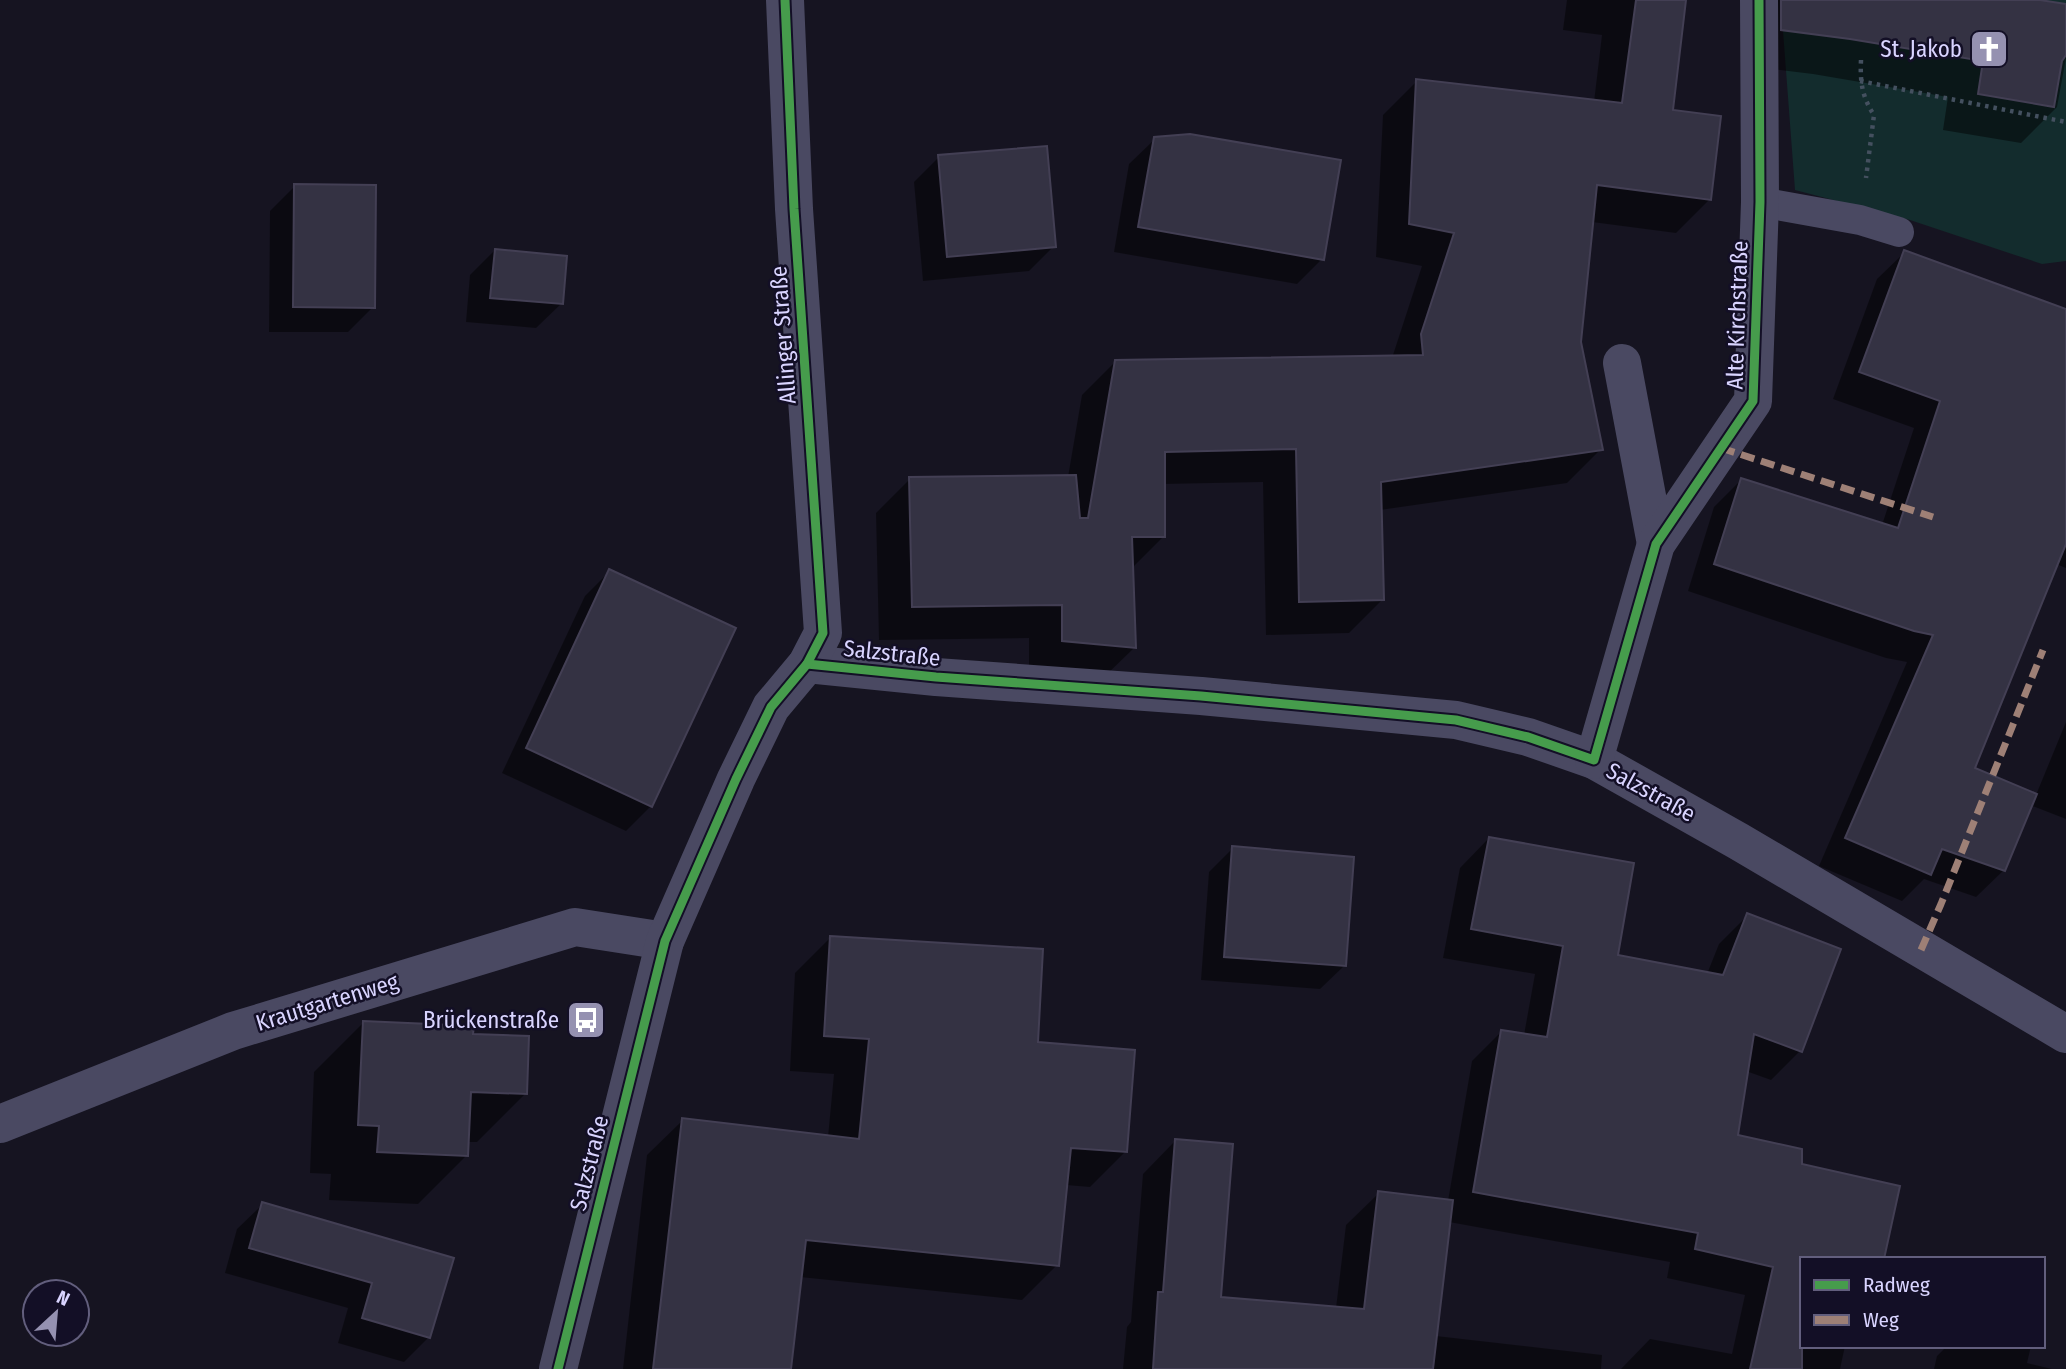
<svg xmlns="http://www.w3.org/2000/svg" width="2066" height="1369" font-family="'Fira Sans Condensed',sans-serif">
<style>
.green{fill:#132c2d}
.shadow{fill:#0007}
.building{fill:#343243;stroke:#433f54;stroke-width:2}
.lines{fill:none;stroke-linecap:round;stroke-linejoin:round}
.path{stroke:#44505f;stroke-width:4.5;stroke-dasharray:3.5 5;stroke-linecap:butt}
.lane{stroke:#4a4962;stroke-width:30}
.street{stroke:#4a4962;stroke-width:38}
.quiet{stroke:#9e8076;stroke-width:7;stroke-dasharray:14 7;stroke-linecap:butt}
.cycleway-casing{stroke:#130f26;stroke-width:13}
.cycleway{stroke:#469c4c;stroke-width:9}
.labels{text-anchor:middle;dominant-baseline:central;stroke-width:5;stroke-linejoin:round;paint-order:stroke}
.poi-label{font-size:23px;fill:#d9d4ff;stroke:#130f26;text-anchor:end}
.street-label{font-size:23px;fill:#d9d4ff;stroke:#130f26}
</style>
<rect width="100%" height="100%" fill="#161421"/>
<path class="green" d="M 1788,0 L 2066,0 L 2066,261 L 2042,264 L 1910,220 L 1795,190 L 1783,31 Z"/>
<g class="shadow">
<path d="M 1567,0 L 1684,0 L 1671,111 L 1710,199 L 1676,233 L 1592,222 L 1579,342 L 1601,449 L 1567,483 L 1380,510 L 1382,600 L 1349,633 L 1266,635 L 1263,482 L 1163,484 L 1164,536 L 1131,569 L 1134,648 L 1100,681 L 1029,674 L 1029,638 L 879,640 L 876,513 L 910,479 L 1068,477 L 1082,395 L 1116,361 L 1392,358 L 1422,266 L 1376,257 L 1383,115 L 1417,81 L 1594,102 L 1602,35 L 1563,30 Z"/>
<path d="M 1758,0 L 2027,0 L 2066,16 L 2066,58 L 2057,107 L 2021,143 L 1943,130 L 1948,97 L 1813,74 L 1748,66 Z"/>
<path d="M 1155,139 L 1322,259 L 1297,284 L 1114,252 L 1129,164 Z"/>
<path d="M 939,157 L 1054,246 L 1029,271 L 923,281 L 914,182 Z"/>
<path d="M 295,186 L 373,307 L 348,332 L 269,332 L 270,211 Z"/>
<path d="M 495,250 L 562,303 L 536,328 L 466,322 L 470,275 Z"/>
<path d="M 1905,252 L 2066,311 L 2066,568 L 2056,564 L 1973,769 L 2036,795 L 2066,722 L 2066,819 L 2030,805 L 2004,870 L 1976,897 L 1924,879 L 1902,901 L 1819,866 L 1907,662 L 1886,658 L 1688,591 L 1714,507 L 1741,480 L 1882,525 L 1914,428 L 1833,399 L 1877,279 Z"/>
<path d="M 610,571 L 651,806 L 626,831 L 502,773 L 585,596 Z"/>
<path d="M 1489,838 L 1616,957 L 1707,974 L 1719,944 L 1748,915 L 1839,950 L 1800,1051 L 1771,1080 L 1746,1071 L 1736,1136 L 1802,1259 L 1802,1346 L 1845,1346 L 1840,1369 L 1621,1369 L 1650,1339 L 1732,1354 L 1745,1295 L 1667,1278 L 1670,1262 L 1449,1222 L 1436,1336 L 1602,1355 L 1601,1369 L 1123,1369 L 1127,1327 L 1131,1322 L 1143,1174 L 1175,1141 L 1219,1299 L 1336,1308 L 1346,1225 L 1379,1193 L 1448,1201 L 1472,1061 L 1501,1032 L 1524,1035 L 1535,974 L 1443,958 L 1460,868 Z"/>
<path d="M 1233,848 L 1344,966 L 1320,989 L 1201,980 L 1209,872 Z"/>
<path d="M 830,938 L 1037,1044 L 1125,1152 L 1090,1187 L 1066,1185 L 1057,1265 L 1022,1300 L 800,1277 L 789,1369 L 623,1369 L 647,1155 L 683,1120 L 828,1137 L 834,1074 L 790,1071 L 795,973 Z"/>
<path d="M 363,1023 L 471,1035 L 526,1093 L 477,1142 L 467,1142 L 467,1155 L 418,1204 L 329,1200 L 331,1174 L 310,1173 L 314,1072 Z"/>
<path d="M 263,1204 L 452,1259 L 429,1337 L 404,1362 L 338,1343 L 348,1308 L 225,1273 L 237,1229 Z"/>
<path d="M 1947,1346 L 2031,1346 L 2027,1363 L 2052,1369 L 1934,1369 L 1937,1356 Z"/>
</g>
<g class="building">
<path d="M 1636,0 L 1686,0 L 1673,110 L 1721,116 L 1711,200 L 1597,185 L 1581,342 L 1603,450 L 1381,482 L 1384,600 L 1299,602 L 1296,449 L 1165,452 L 1165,537 L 1132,537 L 1136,648 L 1062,641 L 1062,605 L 912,607 L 909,477 L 1076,475 L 1080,518 L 1088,518 L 1115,360 L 1423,355 L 1421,334 L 1454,233 L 1409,224 L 1416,79 L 1622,103 Z"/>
<path d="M 1781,0 L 2040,0 L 2066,4 L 2066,55 L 2062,61 L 2054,107 L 1978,94 L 1983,61 L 1850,39 L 1781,30 Z"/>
<path d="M 1190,134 L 1341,160 L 1324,260 L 1138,227 L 1154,137 Z"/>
<path d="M 1047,146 L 1056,247 L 947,257 L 938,155 Z"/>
<path d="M 294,184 L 376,185 L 375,308 L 293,307 Z"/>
<path d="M 495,249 L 567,256 L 563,304 L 490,298 Z"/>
<path d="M 1904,250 L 2066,309 L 2066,544 L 1975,768 L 2037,794 L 2005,871 L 1942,849 L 1931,875 L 1845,838 L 1933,635 L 1914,631 L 1714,564 L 1741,478 L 1898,528 L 1940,401 L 1859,372 Z"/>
<path d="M 609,569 L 736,628 L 652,807 L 526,748 Z"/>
<path d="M 1489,837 L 1634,863 L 1618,955 L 1723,975 L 1747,913 L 1841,949 L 1802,1052 L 1754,1034 L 1738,1135 L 1802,1149 L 1802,1164 L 1900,1186 L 1884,1259 L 1802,1259 L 1802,1369 L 1750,1369 L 1773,1267 L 1695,1249 L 1698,1233 L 1473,1192 L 1501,1030 L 1547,1037 L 1563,946 L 1471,929 Z"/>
<path d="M 1232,846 L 1354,857 L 1346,966 L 1224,957 Z"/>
<path d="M 830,936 L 1043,949 L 1038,1042 L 1135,1050 L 1127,1152 L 1071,1148 L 1059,1266 L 806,1240 L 791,1369 L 653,1369 L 682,1118 L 859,1139 L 869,1039 L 824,1036 Z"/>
<path d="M 363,1021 L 474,1026 L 473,1034 L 529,1036 L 527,1094 L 471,1092 L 468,1156 L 377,1152 L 379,1126 L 358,1125 Z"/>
<path d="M 1175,1139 L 1233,1144 L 1221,1297 L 1364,1309 L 1378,1191 L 1453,1200 L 1433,1369 L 1153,1369 L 1158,1292 L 1163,1292 Z"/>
<path d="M 262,1202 L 454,1258 L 430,1338 L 362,1318 L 372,1283 L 249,1248 Z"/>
</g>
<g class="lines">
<g class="path">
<path d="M 1861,60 C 1860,82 1862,97 1874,115 L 1866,178"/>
<path d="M 1860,81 L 2066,122"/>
</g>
<path class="lane" d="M 1760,202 L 1860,220 L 1899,232"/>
<g class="street">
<path d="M 1622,363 L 1656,544"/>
<path d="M 807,664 L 936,677 L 1201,696 L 1456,720 L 1528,737 L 1594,760 L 1738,841 L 2066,1034"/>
<path d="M 1594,760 L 1656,544 L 1753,401 L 1760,202 L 1759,0"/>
<path d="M 0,1124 L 233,1031 L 575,927 L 665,941"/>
<path d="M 558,1369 L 665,941 L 736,779 L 771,707 L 807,664 L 823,633 L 794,209 L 785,0"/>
</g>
<g class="quiet">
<path d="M 1721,448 L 1933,517"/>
<path d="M 1921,950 L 1941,904 L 2043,650"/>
</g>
<defs>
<g id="cycleway">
<path d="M 807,664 L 936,677 L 1201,696 L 1456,720 L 1528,737 L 1594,760 L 1656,544 L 1753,401 L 1760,202 L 1759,0"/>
<path d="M 558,1369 L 665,941 L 736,779 L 771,707 L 807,664 L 823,633 L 794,209 L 785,0"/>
</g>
</defs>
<use href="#cycleway" class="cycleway-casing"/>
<use href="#cycleway" class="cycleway"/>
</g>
<defs>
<symbol id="church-square" viewBox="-11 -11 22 22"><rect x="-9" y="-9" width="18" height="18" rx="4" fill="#9591b1" stroke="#130f26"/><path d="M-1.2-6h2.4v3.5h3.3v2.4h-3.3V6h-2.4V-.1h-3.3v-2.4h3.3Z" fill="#fff"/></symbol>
<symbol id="bus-square" viewBox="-11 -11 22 22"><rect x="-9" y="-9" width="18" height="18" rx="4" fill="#9591b1" stroke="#130f26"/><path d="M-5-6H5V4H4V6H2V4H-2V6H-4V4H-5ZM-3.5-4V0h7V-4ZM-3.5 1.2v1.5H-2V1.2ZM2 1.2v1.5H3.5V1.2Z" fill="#fff"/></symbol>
</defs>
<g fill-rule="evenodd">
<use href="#church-square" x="1967" y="27" width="44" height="44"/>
<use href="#bus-square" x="564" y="998" width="44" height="44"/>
</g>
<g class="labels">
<g class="poi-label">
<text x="1962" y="49">St. Jakob</text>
<text x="559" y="1020">Brückenstraße</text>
</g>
<g class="street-label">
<text transform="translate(1737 315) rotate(-88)">Alte Kirchstraße</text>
<text transform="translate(783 335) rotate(-94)">Allinger Straße</text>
<text transform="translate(892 653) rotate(6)">Salzstraße</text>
<text transform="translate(1651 792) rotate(29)">Salzstraße</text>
<text transform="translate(327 1002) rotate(-17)">Krautgartenweg</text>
<text transform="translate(589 1163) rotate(-76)">Salzstraße</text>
</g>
</g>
<rect x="1800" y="1257" width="245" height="91" fill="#130f26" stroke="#625e7d" stroke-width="2"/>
<rect x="1814" y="1280" width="35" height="10" fill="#469c4c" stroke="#625e7d" stroke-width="2"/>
<text x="1863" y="1292" font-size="21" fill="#d9d4ff">Radweg</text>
<rect x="1814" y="1315" width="35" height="10" fill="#9e8076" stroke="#625e7d" stroke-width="2"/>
<text x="1863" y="1327" font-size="21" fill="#d9d4ff">Weg</text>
<g transform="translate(56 1313) rotate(26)"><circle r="33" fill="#130f26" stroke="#625e7d" stroke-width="2"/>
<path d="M0-5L12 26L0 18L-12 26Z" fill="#9591b1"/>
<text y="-10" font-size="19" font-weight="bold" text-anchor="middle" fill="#d9d4ff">N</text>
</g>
</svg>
